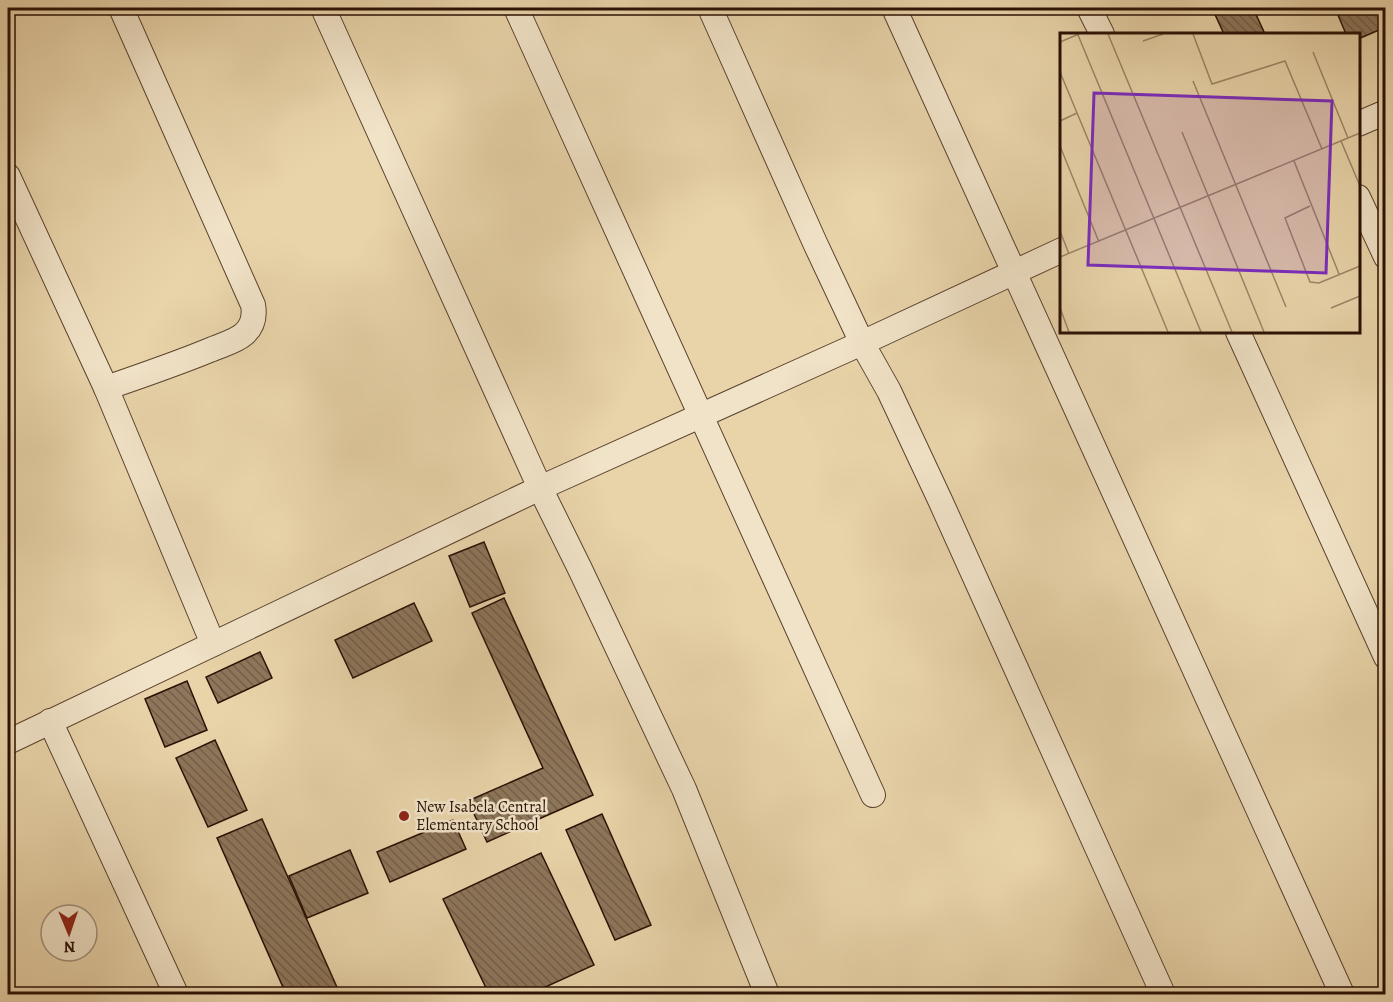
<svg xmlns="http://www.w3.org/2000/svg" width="1393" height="1002" font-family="Alegreya,serif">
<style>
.building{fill:url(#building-back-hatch);stroke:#2a1105;stroke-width:1.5}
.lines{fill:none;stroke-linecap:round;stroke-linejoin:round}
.minor-casing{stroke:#5a422e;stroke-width:26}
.minor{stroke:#f1e3c8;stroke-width:24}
.poi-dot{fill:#8f2418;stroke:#f1e3c8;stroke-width:2}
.labels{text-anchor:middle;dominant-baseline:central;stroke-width:5;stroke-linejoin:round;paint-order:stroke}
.poi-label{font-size:16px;fill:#2a1105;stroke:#f1e3c8;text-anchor:start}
.inset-road{fill:none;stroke:#9d8668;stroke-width:1.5}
.view{fill:#7b2cbf;fill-opacity:0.15;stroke:#7b2cbf;stroke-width:3}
.inset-edge{fill:none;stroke:#2a1105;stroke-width:3}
</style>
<defs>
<pattern id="building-back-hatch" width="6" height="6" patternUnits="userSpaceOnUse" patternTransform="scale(1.5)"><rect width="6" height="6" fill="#8d765b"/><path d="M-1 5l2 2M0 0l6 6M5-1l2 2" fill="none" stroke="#735f49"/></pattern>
</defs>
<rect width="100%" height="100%" fill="#e9d4aa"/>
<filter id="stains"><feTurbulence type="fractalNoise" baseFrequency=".00333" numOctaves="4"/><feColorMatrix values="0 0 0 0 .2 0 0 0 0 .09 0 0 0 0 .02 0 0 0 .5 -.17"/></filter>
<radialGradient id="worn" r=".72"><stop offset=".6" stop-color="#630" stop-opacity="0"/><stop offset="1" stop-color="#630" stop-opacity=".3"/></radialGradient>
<g class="building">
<path d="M 1212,8 L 1253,8 L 1265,34 L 1224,34 Z"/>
<path d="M 1335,8 L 1386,8 L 1386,27 L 1358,39 L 1358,34 L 1346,34 Z"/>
<path d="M 484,542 L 505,593 L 470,607 L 449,556 Z"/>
<path d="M 504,598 L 593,795 L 487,842 L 468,801 L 543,768 L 472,613 Z"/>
<path d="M 414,603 L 432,641 L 353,678 L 335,640 Z"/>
<path d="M 260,652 L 272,678 L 218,703 L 206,677 Z"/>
<path d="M 187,681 L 207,730 L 165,747 L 145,699 Z"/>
<path d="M 215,740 L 247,810 L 208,827 L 176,758 Z"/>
<path d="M 602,814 L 651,925 L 615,940 L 566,830 Z"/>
<path d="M 262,819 L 340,994 L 286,994 L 217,838 Z"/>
<path d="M 453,820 L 466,849 L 390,882 L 377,852 Z"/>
<path d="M 350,850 L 368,893 L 307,918 L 289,876 Z"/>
<path d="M 541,853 L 594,965 L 530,994 L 489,994 L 443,899 Z"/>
</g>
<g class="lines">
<defs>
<g id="minor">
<path d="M 323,8 L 540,488 L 580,569 L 684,789 L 767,994"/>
<path d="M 516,8 L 873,795"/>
<path d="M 710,8 L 815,243 L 862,343 L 889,391 L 940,500 L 1163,994"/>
<path d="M 894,8 L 1342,994"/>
<path d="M 1089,8 L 1102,34"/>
<path d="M 1358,124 L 1386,112"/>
<path d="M 8,176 L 106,388 L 213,644"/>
<path d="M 1358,197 L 1386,257"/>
<path d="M 1238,332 L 1386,657"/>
<path d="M 106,388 C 141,376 176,364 210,350 C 221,345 235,342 244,334 C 253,326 255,316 253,305 L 121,8"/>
<path d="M 50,721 L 176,994"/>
<path d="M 8,742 L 540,488 L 862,343 L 1062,250"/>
</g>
</defs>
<use href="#minor" class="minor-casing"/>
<use href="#minor" class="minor"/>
</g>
<circle class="poi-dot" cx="404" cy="816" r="6"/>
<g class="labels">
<g class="poi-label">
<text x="416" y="807">New Isabela Central<tspan x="416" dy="18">Elementary School</tspan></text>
</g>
</g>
<g transform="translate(1060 33)">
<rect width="300" height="300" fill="#e9d4aa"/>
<path class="inset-road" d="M 48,1 L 172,299M 133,1 L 152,51 L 225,28 L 262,116M 18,2 L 141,299M 83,8 L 103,1M 0,9 L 19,1M 253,19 L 288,105M 0,39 L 108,299M 133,48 L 226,274M 0,88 L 17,80M 122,99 L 204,299M 281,108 L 300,153M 0,113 L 39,209M 234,128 L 279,241M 250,173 L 225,185 L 250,249 L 259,250 L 300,233M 0,198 L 9,221M 0,224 L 300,100M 0,275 L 9,299M 271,275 L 300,263"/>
<path class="view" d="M 34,60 L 272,68 L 266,240 L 28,232 Z"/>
<rect width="300" height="300" class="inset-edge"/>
</g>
<rect width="1393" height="1002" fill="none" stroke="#e9d4aa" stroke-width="30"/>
<rect x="9" y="9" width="1375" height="984" fill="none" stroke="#2a1105" stroke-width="3"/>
<rect x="15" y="15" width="1363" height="972" fill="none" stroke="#2a1105" stroke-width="1.5"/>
<g transform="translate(69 933) rotate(178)"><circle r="28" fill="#f1e3c8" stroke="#a18f7a" stroke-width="1.5"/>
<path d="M0-4.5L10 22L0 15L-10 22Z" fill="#8f2418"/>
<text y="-9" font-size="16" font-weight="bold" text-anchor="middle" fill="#2a1105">N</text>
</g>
<rect width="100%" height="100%" filter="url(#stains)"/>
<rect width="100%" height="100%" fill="url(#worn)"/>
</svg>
